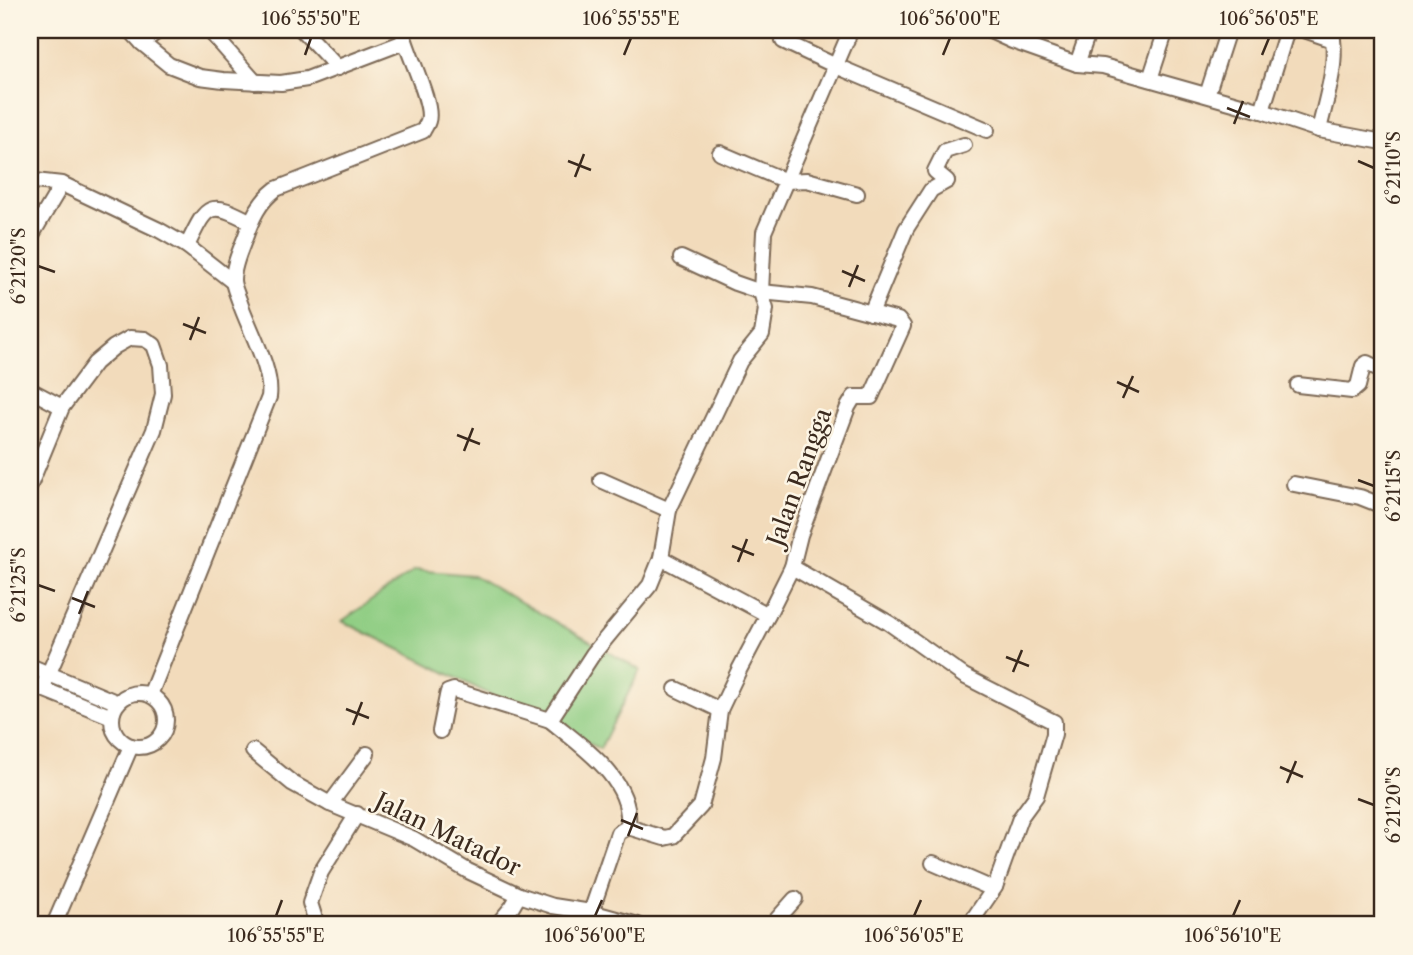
<svg xmlns="http://www.w3.org/2000/svg" width="1413" height="955" font-family="'Libre Caslon Text',serif">
<style>
.green{fill:#8fcd83;stroke:#657c50;stroke-width:2}
.lines{fill:none;stroke-linecap:round;stroke-linejoin:round}
.street-casing{stroke:#7b6855;stroke-width:18}
.street{stroke:#fff;stroke-width:14}
.ticks{fill:none;stroke:#3b2a1e;stroke-width:2.5}
.labels{text-anchor:middle;dominant-baseline:central;stroke-width:5;stroke-linejoin:round;paint-order:stroke}
.street-label{font-size:24px;fill:#3b2a1e;stroke:#fcf5e5}
.neatline{fill:none;stroke:#3b2a1e;stroke-width:2.5}
.ticks-label{font-size:18px;text-anchor:middle;fill:#3b2a1e}
</style>
<rect width="100%" height="100%" fill="#fcf5e5"/>
<filter id="ink" filterUnits="userSpaceOnUse"><feTurbulence type="fractalNoise" baseFrequency=".0143" numOctaves="2"/><feDisplacementMap in="SourceGraphic" scale="14" xChannelSelector="R" yChannelSelector="G"/><feConvolveMatrix kernelMatrix="1 2 1 2 8 2 1 2 1" color-interpolation-filters="sRGB"/></filter>
<filter id="wash" filterUnits="userSpaceOnUse"><feTurbulence type="fractalNoise" baseFrequency=".00686" numOctaves="4" result="noise"/><feDisplacementMap in="SourceGraphic" scale="28" xChannelSelector="R" yChannelSelector="G"/><feGaussianBlur stdDeviation="1.57" result="paint"/><feColorMatrix in="noise" values="0 0 0 0 0 0 0 0 0 0 0 0 0 0 0 0 0 1.4 0 .05"/><feComposite in="paint" operator="in"/></filter>
<g filter="url(#wash)">
<rect width="100%" height="100%" fill="#f2dbbb"/>
<path class="green" d="M 415,570 L 473,575 L 640,670 L 600,749 L 342,621 Z"/>
</g>
<g filter="url(#ink)">
<g class="lines">
<defs>
<g id="street">
<path d="M 130,30 L 142,43 L 169,65 L 200,77 L 223,80 L 281,83 L 307,79 L 404,42"/>
<path d="M 209,30 L 255,82"/>
<path d="M 302,30 L 338,68"/>
<path d="M 851,30 L 764,232 L 761,292 L 812,297 L 898,320 L 903,326 L 871,397 L 854,397 L 848,407 L 800,535 L 792,567 L 889,623 L 964,676 L 1054,722 L 1054,734 L 1036,796 L 1020,818 L 995,887 L 969,925"/>
<path d="M 988,30 L 1012,41 L 1077,64 L 1103,66 L 1262,111 L 1319,130 L 1383,142"/>
<path d="M 1304,30 L 1333,40 L 1332,30"/>
<path d="M 783,41 L 836,66 L 987,130"/>
<path d="M 142,43 L 159,30"/>
<path d="M 1077,64 L 1089,30"/>
<path d="M 1150,79 L 1166,30"/>
<path d="M 1207,95 L 1228,30"/>
<path d="M 1262,111 L 1287,30"/>
<path d="M 1319,130 C 1325,103 1337,67 1333,40"/>
<path d="M 720,153 L 786,181 L 807,180 L 857,194"/>
<path d="M 30,178 L 35,181 L 62,184"/>
<path d="M 30,238 L 62,184 L 159,230 L 187,246 L 233,282"/>
<path d="M 187,246 C 207,205 208,199 251,222"/>
<path d="M 871,313 L 906,229 L 931,190 L 947,181 L 935,171 L 945,151 L 964,145"/>
<path d="M 1298,385 L 1352,391 L 1358,386 L 1363,366 L 1367,363 L 1383,371"/>
<path d="M 30,390 L 62,407"/>
<path d="M 601,480 L 669,510"/>
<path d="M 1294,484 L 1360,497 L 1383,506"/>
<path d="M 30,485 L 62,407 L 95,363 L 114,347 L 130,338 L 145,339 L 154,345 L 161,365 L 163,394 L 154,430 L 42,689"/>
<path d="M 661,558 L 768,615"/>
<path d="M 30,666 L 118,703"/>
<path d="M 30,684 L 112,717"/>
<path d="M 676,689 L 720,710"/>
<circle cx="139" cy="720" r="27"/>
<path d="M 150,695 L 269,397 C 273,369 248,328 239,300 C 237,294 233,286 233,280 C 233,266 240,251 245,238 C 252,218 259,202 276,189 L 423,131 C 424,128 427,125 428,121 C 434,104 406,51 402,30"/>
<path d="M 440,731 L 447,696 L 448,692 L 454,690 L 550,720"/>
<path d="M 253,751 L 292,783 L 330,804 L 414,839 L 468,871 L 519,895 L 553,906 L 591,912 L 638,925"/>
<path d="M 330,804 L 367,754"/>
<path d="M 628,827 C 633,779 582,747 550,720 L 593,654 L 650,585 L 661,558 L 669,510 L 740,361 L 762,334 L 766,309 L 761,292 L 735,283 L 681,258"/>
<path d="M 933,863 L 986,886 L 995,887"/>
<path d="M 54,925 L 131,746"/>
<path d="M 317,925 L 310,903 L 321,872 L 357,814"/>
<path d="M 497,925 L 512,907 L 519,895"/>
<path d="M 583,925 L 591,912 L 618,833 L 628,827 L 664,838 L 673,836 L 701,806 L 714,758 L 720,710 L 739,670 L 768,615 L 792,567"/>
<path d="M 772,925 L 795,899"/>
</g>
</defs>
<use href="#street" class="street-casing"/>
<use href="#street" class="street"/>
</g>
</g>
<path class="ticks" d="M 305,55 L 311,38M 624,55 L 631,38M 943,55 L 950,38M 1262,55 L 1269,38M 1227,108 L 1250,117M 1234,124 L 1243,101M 568,161 L 591,170M 1358,161 L 1374,168M 575,177 L 584,154M 38,266 L 55,272M 842,271 L 865,281M 849,287 L 858,265M 183,324 L 206,333M 190,340 L 199,317M 1117,382 L 1139,392M 1123,398 L 1133,376M 457,435 L 480,444M 464,451 L 473,428M 1358,480 L 1374,486M 732,546 L 754,555M 738,562 L 747,539M 38,585 L 55,591M 72,598 L 95,607M 79,614 L 88,591M 1006,657 L 1029,666M 1013,672 L 1022,650M 346,709 L 369,718M 353,725 L 362,702M 1280,767 L 1303,777M 1287,783 L 1296,761M 1358,799 L 1374,805M 621,820 L 643,829M 628,836 L 637,813M 276,916 L 282,900M 595,916 L 602,900M 914,916 L 921,900M 1233,916 L 1240,900"/>
<g class="labels">
<g class="street-label">
<text transform="translate(799 477) rotate(-70)">Jalan Rangga</text>
<text transform="translate(448 834) rotate(26)">Jalan Matador</text>
</g>
</g>
<rect width="1413" height="955" fill="none" stroke="#fcf5e5" stroke-width="77"/>
<rect x="38" y="38" width="1336" height="878" class="neatline"/>
<g class="ticks-label">
<text x="311" y="25">106°55'50"E</text>
<text x="631" y="25">106°55'55"E</text>
<text x="950" y="25">106°56'00"E</text>
<text x="1269" y="25">106°56'05"E</text>
<text transform="translate(1394 168) rotate(-90)" y="6">6°21'10"S</text>
<text transform="translate(19 266) rotate(-90)" y="6">6°21'20"S</text>
<text transform="translate(1394 486) rotate(-90)" y="6">6°21'15"S</text>
<text transform="translate(19 585) rotate(-90)" y="6">6°21'25"S</text>
<text transform="translate(1394 805) rotate(-90)" y="6">6°21'20"S</text>
<text x="276" y="942">106°55'55"E</text>
<text x="595" y="942">106°56'00"E</text>
<text x="914" y="942">106°56'05"E</text>
<text x="1233" y="942">106°56'10"E</text>
</g>
</svg>
